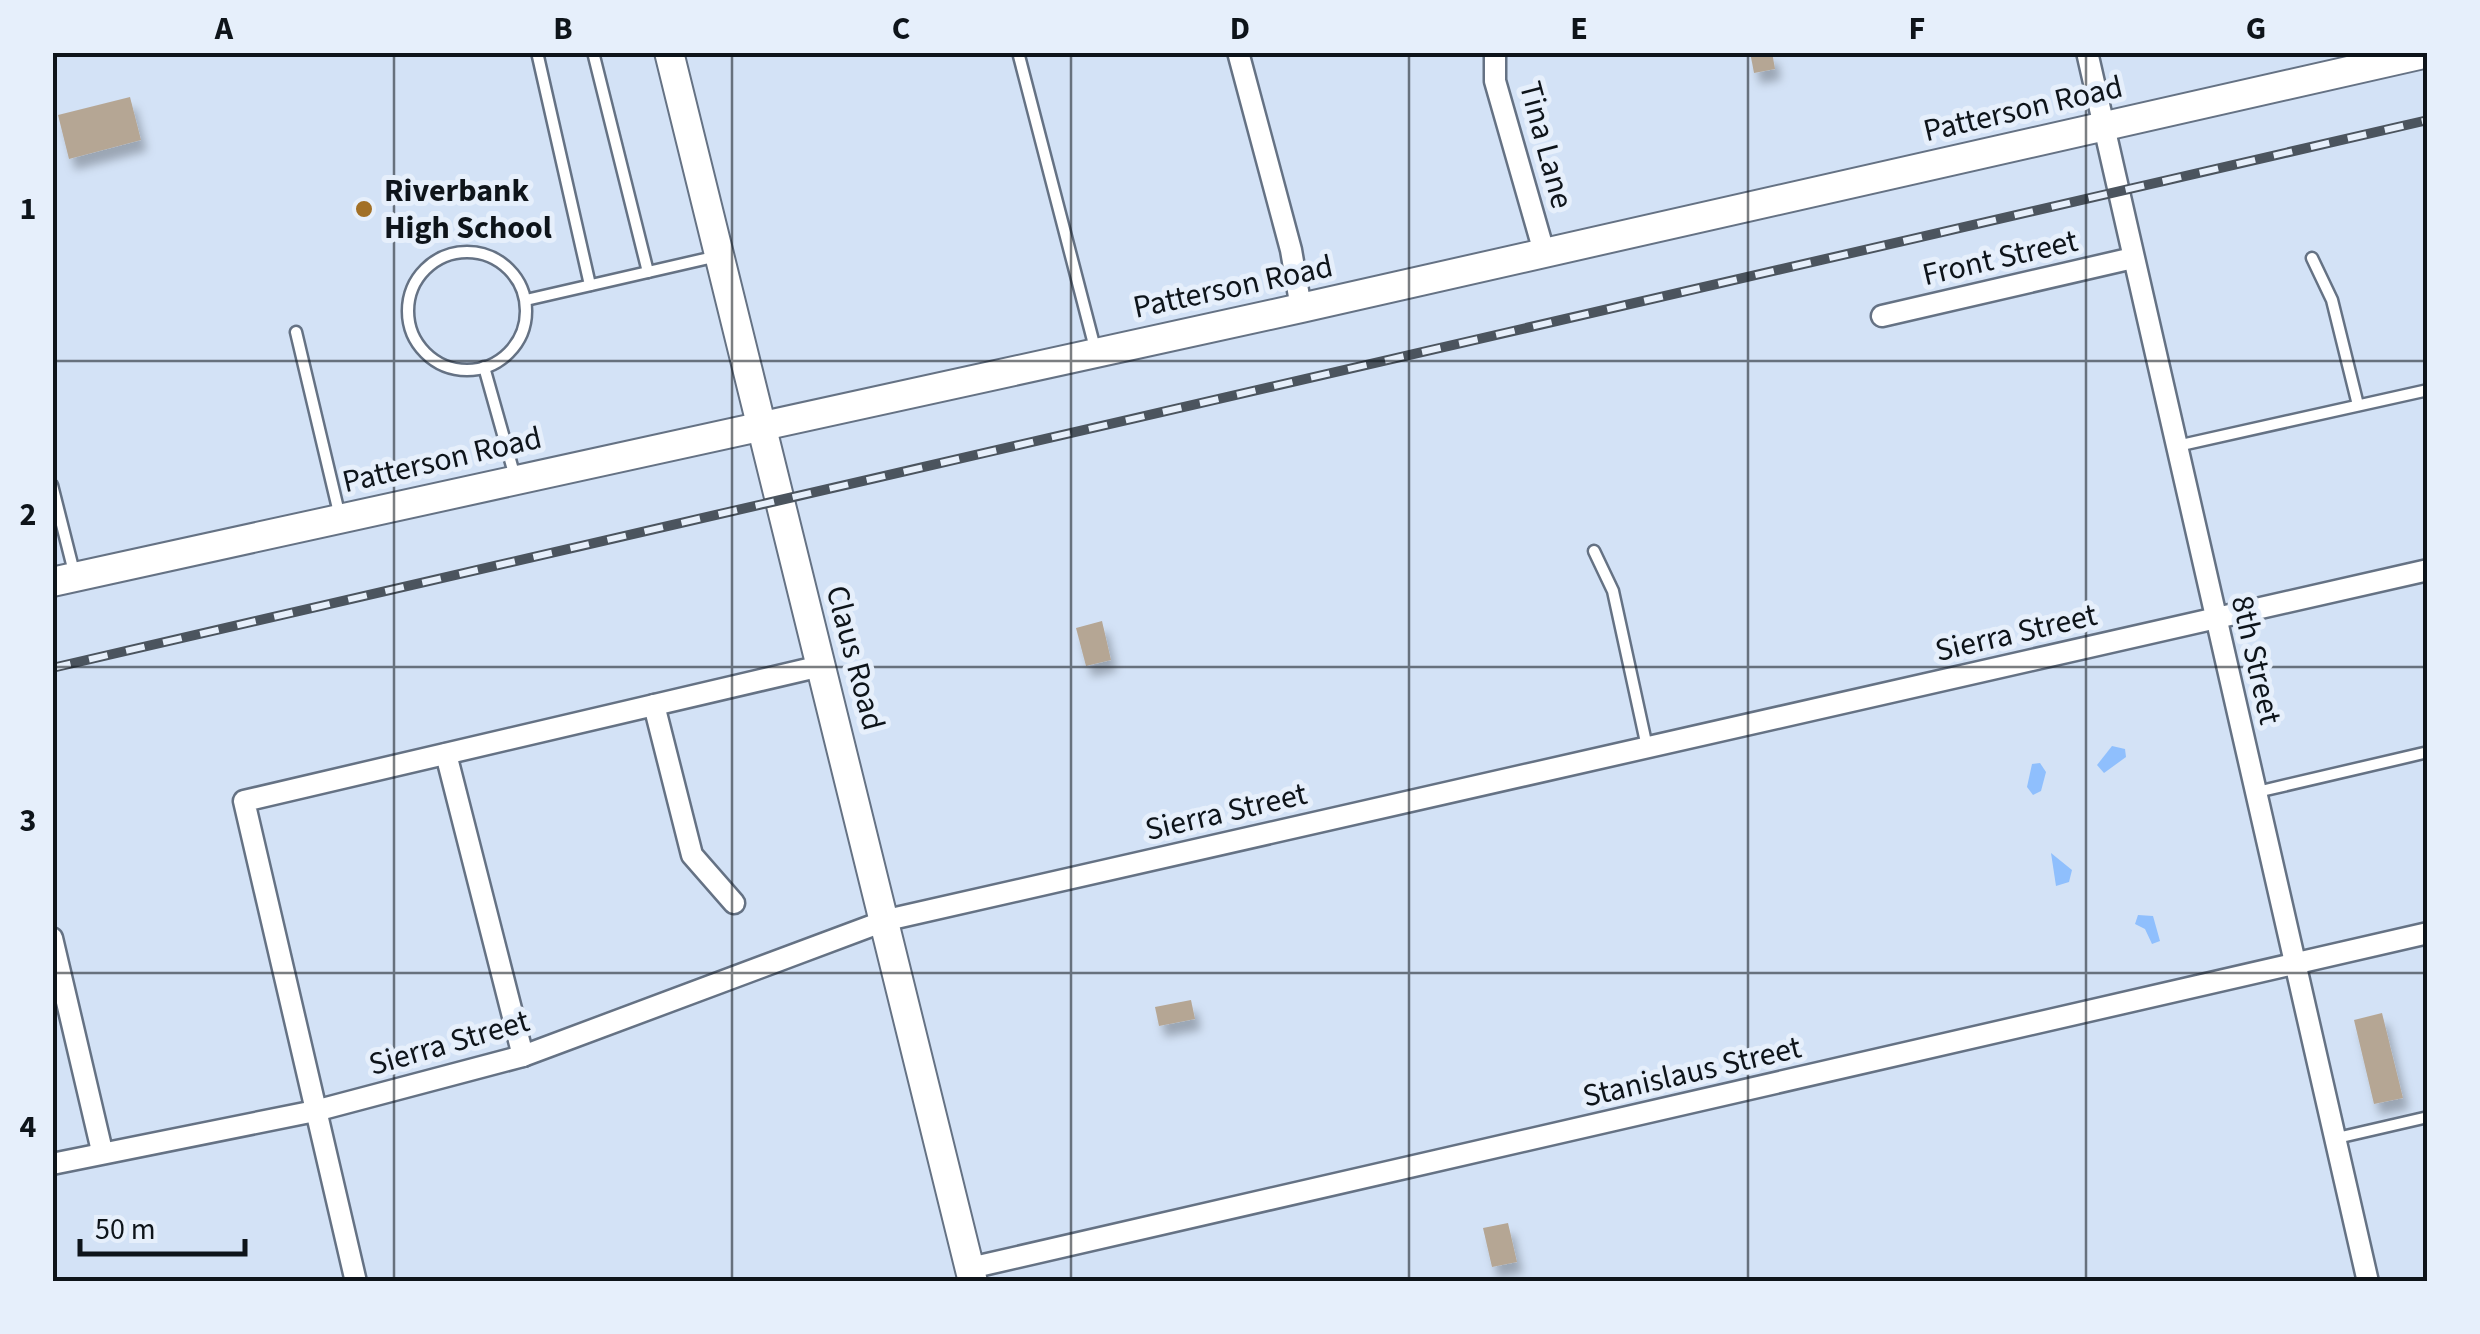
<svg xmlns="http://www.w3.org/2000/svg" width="2480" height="1334" font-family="'Source Sans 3',sans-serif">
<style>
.water{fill:#8fbffd}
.building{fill:#b5a694;filter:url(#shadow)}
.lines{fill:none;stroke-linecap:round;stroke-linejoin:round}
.lane-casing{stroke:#657284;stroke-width:15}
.street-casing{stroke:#657284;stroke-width:25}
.secondary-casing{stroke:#657284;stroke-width:32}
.lane{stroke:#fff;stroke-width:10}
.street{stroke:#fff;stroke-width:20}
.secondary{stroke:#fff;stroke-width:28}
.rail-casing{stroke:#4b545e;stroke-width:10}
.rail{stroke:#e6effb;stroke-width:6;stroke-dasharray:19;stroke-linecap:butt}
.grid{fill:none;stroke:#0e141a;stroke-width:2.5;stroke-opacity:0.55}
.poi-dot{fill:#a27026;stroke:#e6effb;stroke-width:4}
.labels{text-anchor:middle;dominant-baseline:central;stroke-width:10;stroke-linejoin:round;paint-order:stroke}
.street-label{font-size:32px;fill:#0e141a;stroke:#e6effb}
.poi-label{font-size:32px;font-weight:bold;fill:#0e141a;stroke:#e6effb;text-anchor:start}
.neatline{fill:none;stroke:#0e141a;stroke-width:4}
.grid-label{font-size:32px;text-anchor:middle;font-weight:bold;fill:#0e141a}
</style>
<defs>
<filter id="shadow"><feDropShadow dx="6" dy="11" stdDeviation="5" flood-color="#0004"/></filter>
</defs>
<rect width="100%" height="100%" fill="#d3e2f6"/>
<g class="water">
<path d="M 2112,746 L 2125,749 L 2126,757 L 2104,773 L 2097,765 Z"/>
<path d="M 2040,763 L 2046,772 L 2041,791 L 2033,795 L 2027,787 L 2032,764 Z"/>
<path d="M 2051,853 L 2072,870 L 2069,882 L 2056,886 Z"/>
<path d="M 2138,915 L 2153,916 L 2160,941 L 2152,944 L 2145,929 L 2135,924 Z"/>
</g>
<g class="building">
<path d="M 1750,52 L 1772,52 L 1775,69 L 1754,73 Z"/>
<path d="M 130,97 L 141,140 L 69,159 L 58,115 Z"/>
<path d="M 1102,621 L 1111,660 L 1086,666 L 1076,628 Z"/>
<path d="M 1191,1000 L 1195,1019 L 1159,1026 L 1155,1007 Z"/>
<path d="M 2382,1013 L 2403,1098 L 2374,1104 L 2354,1020 Z"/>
<path d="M 1508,1223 L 1517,1262 L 1492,1267 L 1483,1228 Z"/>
</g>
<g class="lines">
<defs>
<g id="lane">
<path d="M 537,52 L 590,285"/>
<path d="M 593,52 L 648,272"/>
<path d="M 1018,52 L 1096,352"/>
<circle cx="467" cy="311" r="59"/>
<path d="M 2312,258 L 2332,300 L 2358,405"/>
<path d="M 526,300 L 718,256"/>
<path d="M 296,332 L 340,517"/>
<path d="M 484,367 L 515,477"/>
<path d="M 2177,446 L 2428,390"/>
<path d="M 52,485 L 75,576"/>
<path d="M 1594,551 L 1613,591 L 1647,747"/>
<path d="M 2257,792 L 2428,752"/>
<path d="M 2337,1138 L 2428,1117"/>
</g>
<g id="street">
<path d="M 1238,52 L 1291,250 L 1301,308"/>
<path d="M 1495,52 L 1495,81 L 1544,252"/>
<path d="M 2087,52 L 2368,1282"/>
<path d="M 1882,316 L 2133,258"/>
<path d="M 654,705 L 692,855 L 734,903"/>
<path d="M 446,754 L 523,1056"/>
<path d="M 52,938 L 102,1151"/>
<path d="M 52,1164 L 315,1111 L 523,1056 L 887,920 L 2428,570"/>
<path d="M 970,1268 L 2428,933"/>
<path d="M 356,1282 L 244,801 L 821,666"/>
</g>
<g id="secondary">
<path d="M 669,52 L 973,1282"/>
<path d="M 52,582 L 1301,308 L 2428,53"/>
</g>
</defs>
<use href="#lane" class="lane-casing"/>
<use href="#street" class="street-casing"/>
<use href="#secondary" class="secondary-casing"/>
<use href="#lane" class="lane"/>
<use href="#street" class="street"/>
<use href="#secondary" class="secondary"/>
<defs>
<path id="rail" d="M 52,668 L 2428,120"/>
</defs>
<use href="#rail" class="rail-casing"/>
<use href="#rail" class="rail"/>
</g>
<path class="grid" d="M 394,52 L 394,1282M 732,52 L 732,1282M 1071,52 L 1071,1282M 1409,52 L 1409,1282M 1748,52 L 1748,1282M 2086,52 L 2086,1282M 52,361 L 2428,361M 52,667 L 2428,667M 52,973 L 2428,973"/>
<circle class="poi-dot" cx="364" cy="209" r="10"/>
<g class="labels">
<g class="street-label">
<text transform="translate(2023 109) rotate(-13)">Patterson Road</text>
<text transform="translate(1546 145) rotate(75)">Tina Lane</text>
<text transform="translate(2000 258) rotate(-13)">Front Street</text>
<text transform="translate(1233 287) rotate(-12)">Patterson Road</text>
<text transform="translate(442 460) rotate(-13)">Patterson Road</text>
<text transform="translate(2016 633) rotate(-13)">Sierra Street</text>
<text transform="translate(855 658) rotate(75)">Claus Road</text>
<text transform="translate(2256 660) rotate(77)">8th Street</text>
<text transform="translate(1226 812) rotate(-13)">Sierra Street</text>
<text transform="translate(449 1043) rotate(-16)">Sierra Street</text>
<text transform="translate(1692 1072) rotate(-13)">Stanislaus Street</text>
</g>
<g class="poi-label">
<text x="384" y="191">Riverbank<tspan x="384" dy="37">High School</tspan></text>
</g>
</g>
<rect width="2480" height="1334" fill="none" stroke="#e6effb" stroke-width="110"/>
<path d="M80 1239v15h165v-15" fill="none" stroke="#0e141a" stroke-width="5"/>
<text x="95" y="1239" font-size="30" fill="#0e141a" stroke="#e6effb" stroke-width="8" paint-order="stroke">50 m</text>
<rect x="55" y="55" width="2370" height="1224" class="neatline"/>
<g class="grid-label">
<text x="224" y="39">A</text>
<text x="563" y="39">B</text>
<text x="901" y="39">C</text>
<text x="1240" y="39">D</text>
<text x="1579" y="39">E</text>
<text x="1917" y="39">F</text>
<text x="2256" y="39">G</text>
<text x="28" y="219">1</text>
<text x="28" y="525">2</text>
<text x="28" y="831">3</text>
<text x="28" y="1137">4</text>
</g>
</svg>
